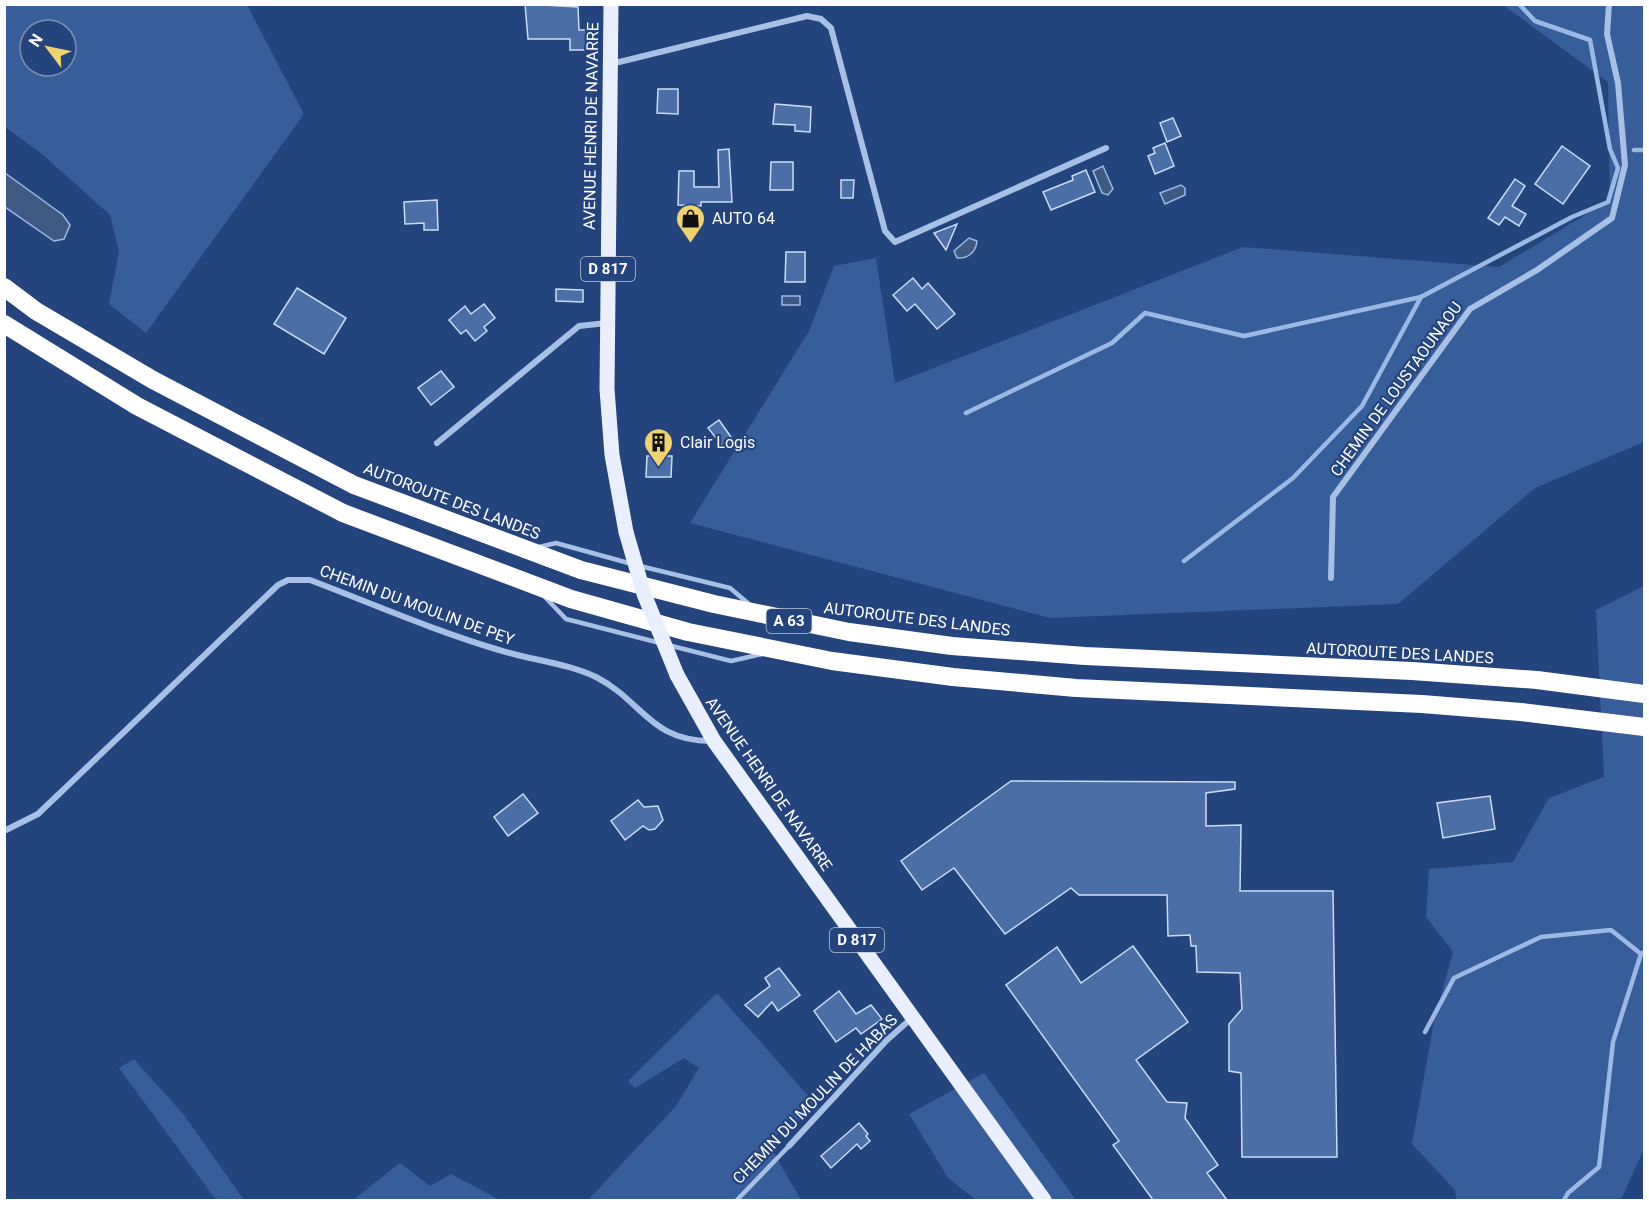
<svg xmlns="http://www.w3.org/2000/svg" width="1649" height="1205" font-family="Roboto,sans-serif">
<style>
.green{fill:#375d9b;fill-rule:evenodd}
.water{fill:#405982;stroke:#9cb9e6;stroke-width:1.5}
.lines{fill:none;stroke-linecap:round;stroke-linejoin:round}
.stream{stroke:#9cb9e6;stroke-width:4.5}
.building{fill:#4c6ea6;stroke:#cbdbf4;stroke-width:1.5}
.service{stroke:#a8c0e6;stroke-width:4.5}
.minor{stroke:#a8c0e6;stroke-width:6}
.primary{stroke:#e9effd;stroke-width:15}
.motorway{stroke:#fff;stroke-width:18}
.primary-bridge{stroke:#e9effd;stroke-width:15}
.labels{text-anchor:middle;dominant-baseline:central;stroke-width:4.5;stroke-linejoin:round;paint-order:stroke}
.shield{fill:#24447d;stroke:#bdc7d8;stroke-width:1.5}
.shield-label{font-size:15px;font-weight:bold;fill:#fff}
.street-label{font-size:16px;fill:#fff;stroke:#24447d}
.poi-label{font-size:16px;fill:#fff;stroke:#24447d;text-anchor:start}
</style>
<rect width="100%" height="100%" fill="#24447d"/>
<g class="green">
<path d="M 5,4 L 247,5 L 304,114 L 146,333 L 109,304 L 119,251 L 110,215 L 42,154 L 5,127 ZM 30,30 L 66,30 L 66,66 L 30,66 Z"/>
<path d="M 1503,5 L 1644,5 L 1644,442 L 1535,488 L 1398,604 L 1050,618 L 690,523 L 809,331 L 834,266 L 876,258 L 895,383 L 1243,247 L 1499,267 L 1610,200 L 1608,82 Z"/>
<path d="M 1644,586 L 1644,1149 L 1621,1200 L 1456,1200 L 1455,1190 L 1412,1144 L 1434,1021 L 1453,952 L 1426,917 L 1429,869 L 1513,862 L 1549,798 L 1604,777 L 1596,610 Z"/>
<path d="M 717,993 L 819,1108 L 767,1141 L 801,1200 L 588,1200 L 676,1106 L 699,1068 L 684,1058 L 635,1088 L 628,1081 Z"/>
<path d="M 134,1059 L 184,1115 L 244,1200 L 216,1200 L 119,1068 Z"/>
<path d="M 984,1073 L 1076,1200 L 976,1200 L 948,1178 L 909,1114 Z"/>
<path d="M 400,1163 L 430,1186 L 451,1174 L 500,1200 L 353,1200 Z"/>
</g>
<g class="water">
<path d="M 1103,166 L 1113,189 L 1108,195 L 1102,193 L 1093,171 Z"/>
<path d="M 5,173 L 63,215 L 70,225 L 64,239 L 54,241 L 5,207 Z"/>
<path d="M 1181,185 L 1185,188 L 1185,195 L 1165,204 L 1160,193 Z"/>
<path d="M 969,238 L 977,241 C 976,252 968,259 957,258 L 954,251 Z"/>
<rect x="782" y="296" width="18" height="9"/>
</g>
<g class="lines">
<g class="stream">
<path d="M 1634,150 L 1644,150"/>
<path d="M 966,413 L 1112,343 L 1145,313 L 1244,336 L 1421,297"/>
<path d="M 1184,561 L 1293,478 L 1362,406 L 1421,297 L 1572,217 L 1608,202 L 1618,168 L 1610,149 L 1590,40 L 1535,21 L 1519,4"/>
<path d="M 1425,1032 L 1454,978 L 1541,937 L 1611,930 L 1641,954"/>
<path d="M 1564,1200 L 1568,1193 L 1599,1167 L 1613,1042 L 1641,954 L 1644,952"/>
</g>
</g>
<g class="building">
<path d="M 525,4 L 578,7 L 579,30 L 593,30 L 593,50 L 570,50 L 570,39 L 528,39 Z"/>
<path d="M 658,89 L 678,89 L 678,114 L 657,113 Z"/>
<path d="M 775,104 L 811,107 L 810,132 L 795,131 L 795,125 L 773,124 Z"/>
<path d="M 1173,118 L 1181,136 L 1167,142 L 1160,123 Z"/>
<path d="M 1165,143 L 1174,166 L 1155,174 L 1148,156 L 1155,153 L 1153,148 Z"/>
<path d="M 1562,146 L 1590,166 L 1563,204 L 1535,184 Z"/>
<path d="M 729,149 L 732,202 L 701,202 L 701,206 L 678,205 L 679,171 L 694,171 L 694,187 L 719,187 L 718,150 Z"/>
<path d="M 771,162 L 793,162 L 793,190 L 770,190 Z"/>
<path d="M 1086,170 L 1095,192 L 1051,210 L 1043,192 L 1073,180 L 1072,176 Z"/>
<path d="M 1515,179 L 1525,186 L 1512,206 L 1526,214 L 1519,226 L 1505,217 L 1499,225 L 1488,218 Z"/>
<path d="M 841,180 L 854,180 L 853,198 L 841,198 Z"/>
<path d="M 437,200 L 438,230 L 424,230 L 424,223 L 405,224 L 404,202 Z"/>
<path d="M 957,224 L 946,250 L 934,233 Z"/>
<path d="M 786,252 L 805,252 L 805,282 L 785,282 Z"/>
<path d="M 913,278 L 922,289 L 928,283 L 955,314 L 937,329 L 915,304 L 907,311 L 893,295 Z"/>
<path d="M 297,288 L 346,318 L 324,354 L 274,324 Z"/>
<path d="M 556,289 L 583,290 L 583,302 L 556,301 Z"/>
<path d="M 484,304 L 495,318 L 484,327 L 487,331 L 475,341 L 466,330 L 461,334 L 449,320 L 465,306 L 471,314 Z"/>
<path d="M 441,371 L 454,387 L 431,405 L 418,388 Z"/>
<path d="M 719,420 L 733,440 L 724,448 L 708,428 Z"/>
<path d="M 647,456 L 672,456 L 671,477 L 646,477 Z"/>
<path d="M 1011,781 L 1235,782 L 1235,789 L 1206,793 L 1206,826 L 1241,825 L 1240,891 L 1333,891 L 1337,1157 L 1242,1157 L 1241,1073 L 1229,1071 L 1229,1024 L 1242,1009 L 1240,973 L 1197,972 L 1196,946 L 1191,946 L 1190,935 L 1168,936 L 1167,895 L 1079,895 L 1071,888 L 1005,934 L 954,868 L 922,890 L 901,861 Z"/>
<path d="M 523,794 L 538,813 L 508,836 L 494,817 Z"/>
<path d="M 1490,796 L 1495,829 L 1443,838 L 1437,803 Z"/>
<path d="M 638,800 L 644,807 L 658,806 L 663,820 L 655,829 L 649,830 L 643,826 L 625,840 L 611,821 Z"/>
<path d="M 1133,946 L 1188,1022 L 1136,1060 L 1167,1102 L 1187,1103 L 1185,1118 L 1218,1165 L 1207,1173 L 1227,1200 L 1153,1200 L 1113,1145 L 1119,1141 L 1006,985 L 1057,947 L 1081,983 Z"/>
<path d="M 779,968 L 800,995 L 778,1011 L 772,1002 L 758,1017 L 745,1005 L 770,986 L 765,978 Z"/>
<path d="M 839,991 L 856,1014 L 871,1005 L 882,1019 L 861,1034 L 856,1028 L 836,1042 L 814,1011 Z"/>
<path d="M 859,1123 L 868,1134 L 866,1136 L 870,1141 L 861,1149 L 857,1144 L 831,1168 L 821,1156 Z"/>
</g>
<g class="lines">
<g class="service">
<path d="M 539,547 L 556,543 L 632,564"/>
<path d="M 640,566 L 730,588 L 749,604"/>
<path d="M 545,597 L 566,619 L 660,643"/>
<path d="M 668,645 L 731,661 L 762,654"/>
<path d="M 737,1200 L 789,1146"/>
</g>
<g class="minor">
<path d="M 611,64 L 807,16 L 821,19 L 831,28 L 885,231 L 895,242 L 1106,148"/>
<path d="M 437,443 L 579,326 L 607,323"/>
<path d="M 1331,578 L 1333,497 L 1470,309 L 1537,270 L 1612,218 L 1625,165 L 1618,83 L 1607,34 L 1609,4"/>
<path d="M 4,831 L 38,814 L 278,585 L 288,580 L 310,580 C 373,604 435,631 499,650 C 531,660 566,663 596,677 C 643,701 650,742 713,741"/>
<path d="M 789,1146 L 887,1040 L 913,1017"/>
</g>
<g class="primary">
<path d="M 611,4 L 607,389 L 612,455 L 626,532"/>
<path d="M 677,675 L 714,741 L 1044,1200"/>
</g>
<g class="motorway">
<path d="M 4,287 L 36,311 L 153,380 L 354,485 L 581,570 L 714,604 L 849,632 L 952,646 L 1085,656 L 1412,671 L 1537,680 L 1644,694"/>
<path d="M 4,324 L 137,406 L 343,513 L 571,599 L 688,632 L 832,661 L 953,677 L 1076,688 L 1422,704 L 1521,712 L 1644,727"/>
</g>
<path class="primary-bridge" d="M 626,532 L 644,594 L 677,675"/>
</g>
<defs>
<symbol id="shop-pin" viewBox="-11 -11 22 30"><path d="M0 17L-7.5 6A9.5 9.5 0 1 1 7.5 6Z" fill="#f0d36c" stroke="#24447d"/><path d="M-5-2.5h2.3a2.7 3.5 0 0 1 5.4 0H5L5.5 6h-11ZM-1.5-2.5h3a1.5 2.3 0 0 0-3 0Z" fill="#111"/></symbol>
<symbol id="building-pin" viewBox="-11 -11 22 30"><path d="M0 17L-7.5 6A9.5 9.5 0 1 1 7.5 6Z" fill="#f0d36c" stroke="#24447d"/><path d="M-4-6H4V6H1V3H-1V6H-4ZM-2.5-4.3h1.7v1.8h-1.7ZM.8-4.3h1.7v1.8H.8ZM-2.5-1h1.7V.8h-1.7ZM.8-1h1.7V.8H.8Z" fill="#111"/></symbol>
</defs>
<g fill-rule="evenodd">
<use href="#shop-pin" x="674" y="202" width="33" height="45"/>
<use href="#building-pin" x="642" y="426" width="33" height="45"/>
</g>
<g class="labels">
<g class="shield">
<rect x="581" y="257" width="54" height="24" rx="4.5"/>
<rect x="766.5" y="609" width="45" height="24" rx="4.5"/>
<rect x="830" y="928" width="54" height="24" rx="4.5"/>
</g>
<g class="shield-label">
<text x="608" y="269">D 817</text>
<text x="789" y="621">A 63</text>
<text x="857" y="940">D 817</text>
</g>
<g class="street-label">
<text transform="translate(591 126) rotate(-89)">AVENUE HENRI DE NAVARRE</text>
<text transform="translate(1396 389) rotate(-54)">CHEMIN DE LOUSTAOUNAOU</text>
<text transform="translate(452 501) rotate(21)">AUTOROUTE DES LANDES</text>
<text transform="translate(417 605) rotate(20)">CHEMIN DU MOULIN DE PEY</text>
<text transform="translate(917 619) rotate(7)">AUTOROUTE DES LANDES</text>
<text transform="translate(1400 653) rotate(3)">AUTOROUTE DES LANDES</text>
<text transform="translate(769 784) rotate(55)">AVENUE HENRI DE NAVARRE</text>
<text transform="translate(815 1099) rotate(-46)">CHEMIN DU MOULIN DE HABAS</text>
</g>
<g class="poi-label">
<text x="712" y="218">AUTO 64</text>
<text x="680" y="442">Clair Logis</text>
</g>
</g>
<rect width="1649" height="1205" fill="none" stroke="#ffffff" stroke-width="12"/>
<g transform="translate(48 48) rotate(302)"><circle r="28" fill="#24447d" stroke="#7c8fb1" stroke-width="1.5"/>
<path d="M0-4.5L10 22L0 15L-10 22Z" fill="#f0d36c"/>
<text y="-9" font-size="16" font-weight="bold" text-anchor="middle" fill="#ffffff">N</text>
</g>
</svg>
